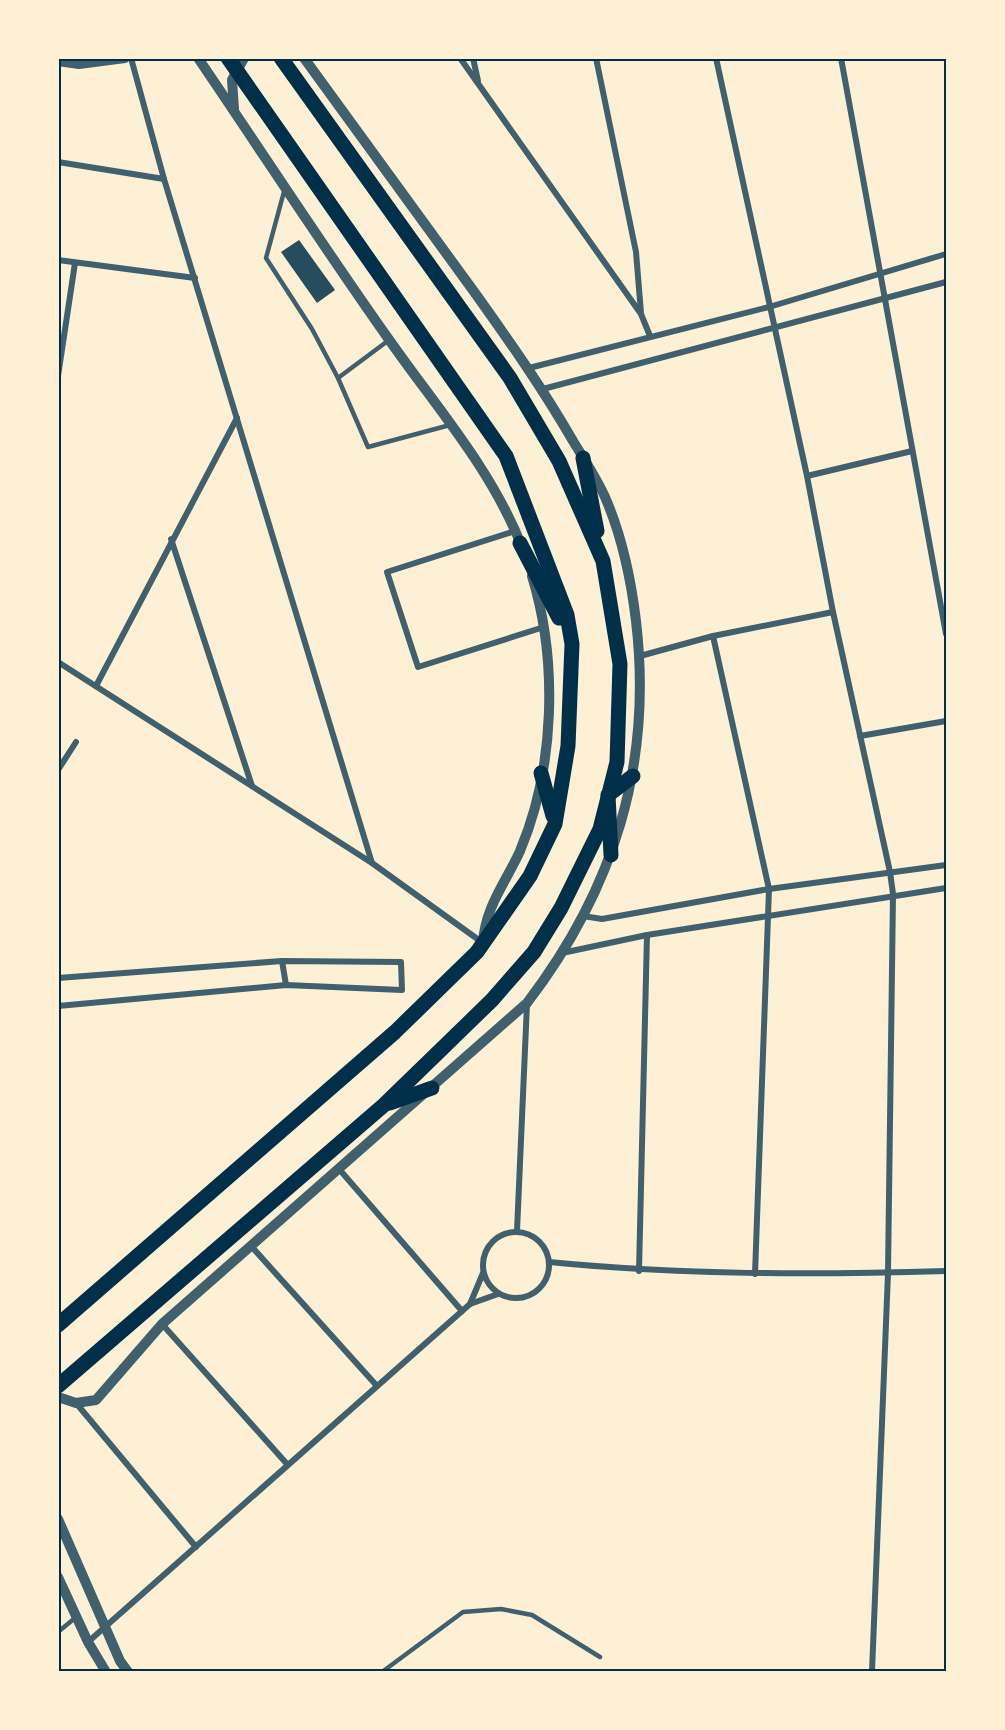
<svg xmlns="http://www.w3.org/2000/svg" width="1005" height="1730" font-family="Barlow,sans-serif">
<style>
.building{fill:#264d5e}
.lines{fill:none;stroke-linecap:round;stroke-linejoin:round}
.service{stroke:#3f606c;stroke-width:4.5}
.minor{stroke:#3f606c;stroke-width:6}
.tertiary{stroke:#3f606c;stroke-width:10}
.primary{stroke:#003049;stroke-width:15}
.neatline{fill:none;stroke:#003049;stroke-width:2}
</style>
<rect width="100%" height="100%" fill="#fdf0d5"/>
<path class="building" d="M 299,240 L 335,290 L 317,303 L 281,252 Z"/>
<g class="lines">
<g class="service">
<path d="M 285,188 L 266,258 L 312,329 L 338,378 L 368,447 L 450,425"/>
<path d="M 338,378 L 389,340"/>
<path d="M 58,1632 L 75,1618"/>
<path d="M 382,1672 L 463,1612 L 501,1609 L 532,1615 L 600,1657"/>
</g>
<g class="minor">
<path d="M 131,58 L 164,179 L 372,863"/>
<path d="M 460,58 L 641,314 L 650,336"/>
<path d="M 473,58 L 478,81"/>
<path d="M 596,58 L 636,252 L 641,313"/>
<path d="M 716,58 L 807,476 L 833,612 L 890,872 L 893,894 L 888,1273 L 872,1672"/>
<path d="M 841,58 L 946,634"/>
<path d="M 58,162 L 164,179"/>
<path d="M 58,260 L 195,278"/>
<path d="M 529,368 L 769,307 L 946,254"/>
<path d="M 58,376 L 75,263"/>
<path d="M 543,389 L 946,282"/>
<path d="M 807,476 L 912,451"/>
<path d="M 515,531 L 387,572 L 418,667 L 544,627"/>
<path d="M 171,539 L 252,786"/>
<path d="M 713,636 L 769,889 L 755,1274"/>
<path d="M 640,656 L 713,636 L 833,612"/>
<path d="M 58,662 L 372,863 L 483,943"/>
<path d="M 96,686 L 237,418"/>
<path d="M 860,736 L 946,721"/>
<path d="M 58,770 L 76,742"/>
<path d="M 583,916 L 602,919 L 769,889 L 946,865"/>
<path d="M 562,953 L 647,935 L 946,888"/>
<path d="M 282,961 L 286,985"/>
<path d="M 58,978 L 282,961 L 401,962 L 402,990 L 286,985 L 58,1006"/>
<path d="M 339,1169 L 462,1311"/>
<path d="M 517,1231 L 527,1004"/>
<circle cx="516" cy="1265" r="33"/>
<path d="M 251,1246 L 377,1386"/>
<path d="M 549,1262 C 682,1275 813,1275 946,1271"/>
<path d="M 639,1271 L 647,935"/>
<path d="M 470,1304 L 483,1273"/>
<path d="M 162,1324 L 287,1464"/>
<path d="M 76,1403 L 196,1547"/>
<path d="M 88,1642 L 470,1304 L 498,1294"/>
</g>
<g class="tertiary">
<path d="M 198,58 C 262,152 324,248 390,341 C 437,408 492,470 522,547"/>
<path d="M 58,61 L 79,64 L 125,58"/>
<path d="M 234,109 L 232,80 L 244,58"/>
<path d="M 483,943 C 485,907 506,882 520,851 C 555,768 558,661 532,576"/>
<path d="M 58,1397 L 76,1403 L 96,1400 L 162,1324 L 527,1003 C 614,889 653,765 636,621 C 631,579 622,536 605,497 C 596,477 584,459 573,441 C 543,389 510,342 475,293 C 418,215 361,137 304,58"/>
<path d="M 58,1519 L 120,1661 L 128,1672"/>
<path d="M 58,1577 L 88,1642 L 106,1672"/>
</g>
<g class="primary">
<path d="M 583,458 L 597,531"/>
<path d="M 520,543 L 559,618"/>
<path d="M 541,773 L 553,816"/>
<path d="M 611,855 L 608,795 L 633,776"/>
<path d="M 390,1103 L 432,1088"/>
<path d="M 58,1325 L 395,1032 L 477,952 L 530,876 L 555,824 L 568,746 L 572,644 L 567,615 L 506,456 L 228,58"/>
<path d="M 58,1386 L 384,1105 L 492,1000 L 534,952 L 561,908 L 600,829 L 617,762 L 620,664 L 603,561 L 559,461 L 510,378 L 281,58"/>
</g>
</g>
<rect width="1005" height="1730" fill="none" stroke="#fdf0d5" stroke-width="120"/>
<rect x="60" y="60" width="885" height="1610" class="neatline"/>
</svg>
